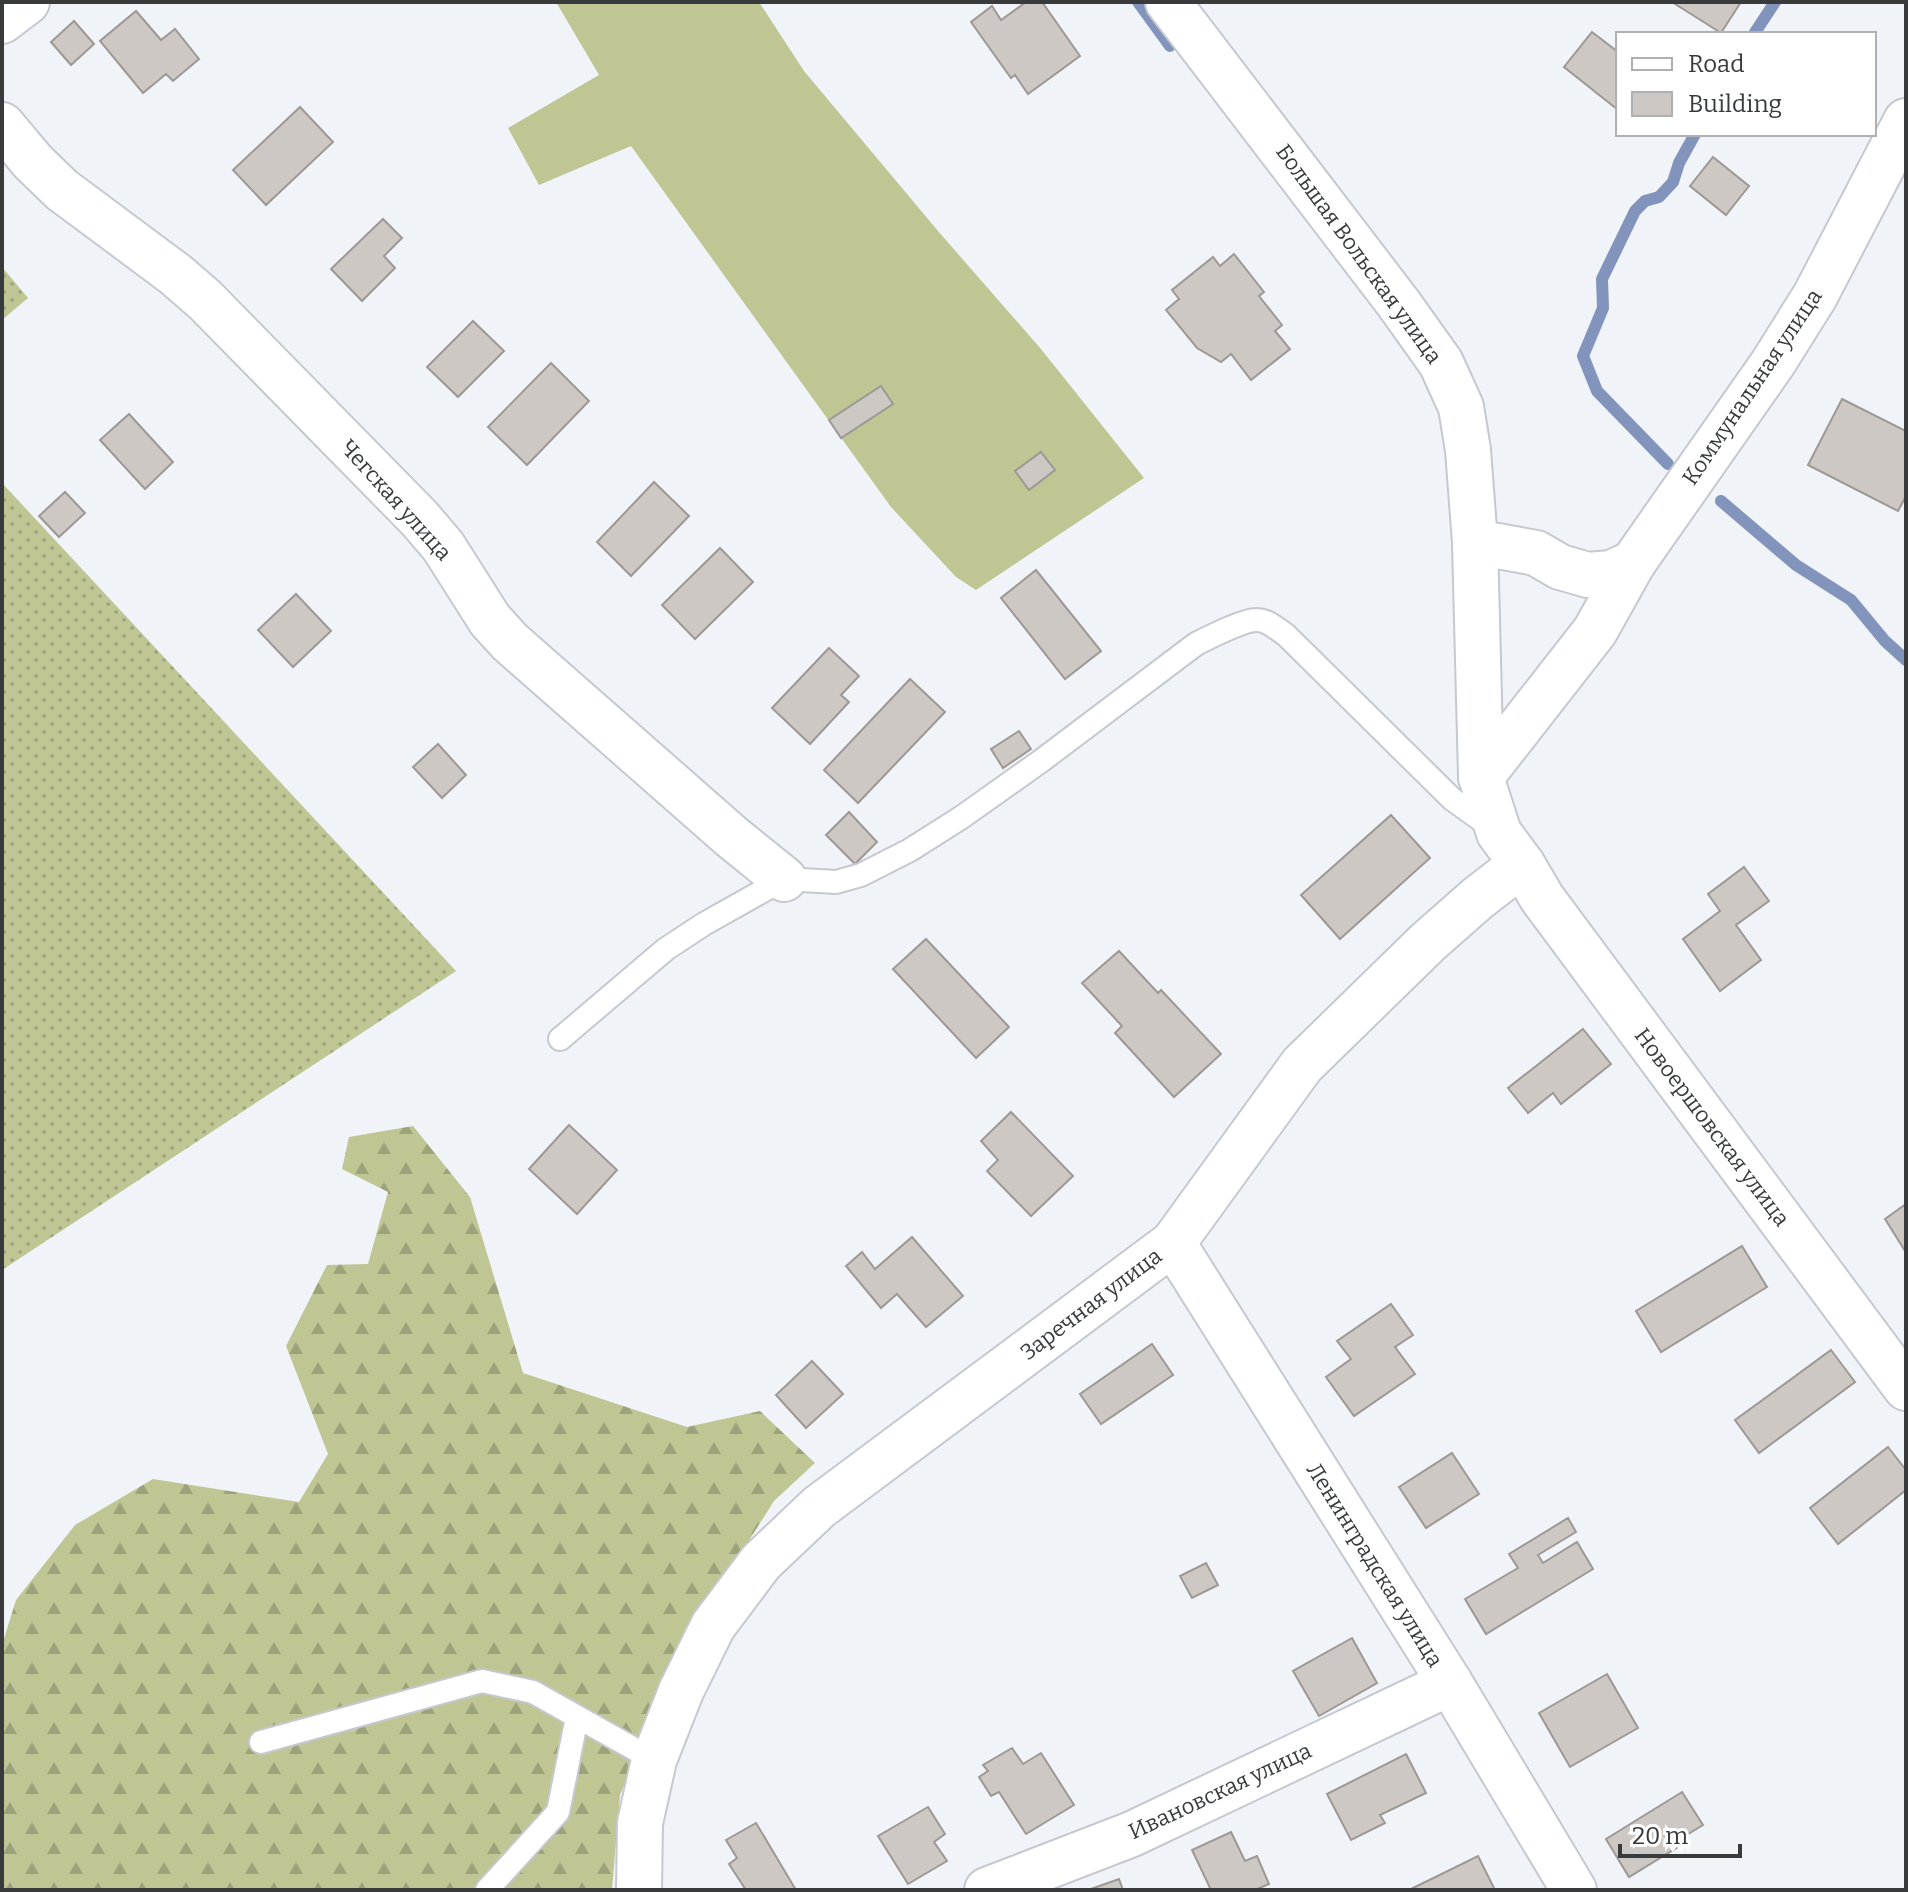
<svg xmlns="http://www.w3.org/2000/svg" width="1908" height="1892" font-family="Bitter,serif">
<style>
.grass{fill:url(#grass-dots)}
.forest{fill:url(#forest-firs)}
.garden{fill:#bfc694}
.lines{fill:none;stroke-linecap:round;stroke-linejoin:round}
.stream{stroke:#8294bb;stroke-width:12}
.building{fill:#cec8c4;stroke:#9e9894;stroke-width:2}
.lane-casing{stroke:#c5c9cf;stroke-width:26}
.street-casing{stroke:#c5c9cf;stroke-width:48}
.lane{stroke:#fff;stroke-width:22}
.street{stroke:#fff;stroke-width:44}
.labels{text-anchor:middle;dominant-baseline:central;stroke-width:6;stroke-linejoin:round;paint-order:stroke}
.street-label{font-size:22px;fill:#383a3c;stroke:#fff}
</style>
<defs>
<pattern id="grass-dots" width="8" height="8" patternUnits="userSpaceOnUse" patternTransform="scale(2)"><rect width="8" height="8" fill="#bfc694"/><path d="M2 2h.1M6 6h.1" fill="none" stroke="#9ca27a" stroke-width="1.8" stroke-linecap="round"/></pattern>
<pattern id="forest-firs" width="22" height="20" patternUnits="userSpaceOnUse" patternTransform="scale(2)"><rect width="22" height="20" fill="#bfc694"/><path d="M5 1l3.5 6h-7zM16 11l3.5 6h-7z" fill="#9ca27a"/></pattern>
</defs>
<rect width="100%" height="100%" fill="#f0f4f9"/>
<g class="grass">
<path d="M 2,267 L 28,298 L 2,320 Z"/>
<path d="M 2,483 L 456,971 L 2,1270 Z"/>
</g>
<path class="forest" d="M 413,1126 L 470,1197 L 523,1373 L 687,1427 L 760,1411 L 815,1463 L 774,1501 L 692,1630 L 620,1795 L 612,1890 L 2,1890 L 2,1645 L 16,1600 L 75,1525 L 153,1479 L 299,1502 L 328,1454 L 286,1346 L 327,1265 L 368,1264 L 388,1192 L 342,1169 L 349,1137 Z"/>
<path class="garden" d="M 556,2 L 759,2 L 804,71 L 938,231 L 1041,349 L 1144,478 L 976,590 L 956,577 L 891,507 L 631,146 L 539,185 L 508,128 L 599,75 Z"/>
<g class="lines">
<g class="stream">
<path d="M 1138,2 L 1170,46"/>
<path d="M 1754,34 L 1775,2"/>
<path d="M 1668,464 L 1597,391 L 1583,356 L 1603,308 L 1602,279 L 1635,211 L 1645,201 L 1659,197 L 1673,182 L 1679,163 L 1695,134"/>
<path d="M 1721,501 L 1796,565 L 1851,600 L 1885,641 L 1906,660"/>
</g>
</g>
<g class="building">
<path d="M 1026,2 L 1042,2 L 1080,56 L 1028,94 L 1015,75 L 1011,78 L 971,22 L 992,6 L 1001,20 Z"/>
<path d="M 1672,2 L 1741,2 L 1721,33 Z"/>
<path d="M 136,11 L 161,40 L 175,29 L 199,59 L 173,81 L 166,74 L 143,93 L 100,41 Z"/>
<path d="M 74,21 L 94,44 L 71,65 L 51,42 Z"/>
<path d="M 1592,32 L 1618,52 L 1618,110 L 1564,67 Z"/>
<path d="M 300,107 L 333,142 L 266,205 L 233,170 Z"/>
<path d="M 1713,157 L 1749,186 L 1726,215 L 1690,186 Z"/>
<path d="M 383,219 L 402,238 L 384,256 L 395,268 L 362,301 L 331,269 Z"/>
<path d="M 1234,254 L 1264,292 L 1259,296 L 1282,325 L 1275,331 L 1290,349 L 1251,380 L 1231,354 L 1221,362 L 1197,348 L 1166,310 L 1179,299 L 1172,290 L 1213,257 L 1220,266 Z"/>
<path d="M 473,321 L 504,351 L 458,397 L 427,367 Z"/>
<path d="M 551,363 L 589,401 L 527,465 L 488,427 Z"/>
<path d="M 881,386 L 893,404 L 841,438 L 829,420 Z"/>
<path d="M 1842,399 L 1906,431 L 1906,496 L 1898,511 L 1808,465 Z"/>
<path d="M 129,414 L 173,462 L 145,489 L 100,440 Z"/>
<path d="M 1041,452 L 1055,470 L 1029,490 L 1015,471 Z"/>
<path d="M 654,482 L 689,516 L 631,576 L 597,542 Z"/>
<path d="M 65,492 L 85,513 L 59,537 L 39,516 Z"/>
<path d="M 720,548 L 753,582 L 695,639 L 662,605 Z"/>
<path d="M 1036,570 L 1101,651 L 1065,679 L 1001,598 Z"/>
<path d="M 296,594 L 331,631 L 293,667 L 258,630 Z"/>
<path d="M 829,648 L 859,676 L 841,695 L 849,702 L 810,744 L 772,708 Z"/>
<path d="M 910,679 L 945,712 L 858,803 L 824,770 Z"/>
<path d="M 1019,731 L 1031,749 L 1003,768 L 991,749 Z"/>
<path d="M 438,744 L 466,775 L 442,798 L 413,767 Z"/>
<path d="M 849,812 L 877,842 L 855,864 L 826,835 Z"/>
<path d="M 1391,815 L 1430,858 L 1340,939 L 1301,895 Z"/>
<path d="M 1744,867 L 1769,901 L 1736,925 L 1761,960 L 1720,991 L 1683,939 L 1720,911 L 1708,894 Z"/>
<path d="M 926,939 L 1009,1027 L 976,1058 L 893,969 Z"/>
<path d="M 1119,951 L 1158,993 L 1161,990 L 1221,1054 L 1174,1097 L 1115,1033 L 1122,1026 L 1082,983 Z"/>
<path d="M 1583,1029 L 1611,1064 L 1561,1104 L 1553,1093 L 1528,1113 L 1508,1088 Z"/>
<path d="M 1011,1112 L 1073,1176 L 1031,1216 L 987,1171 L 998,1160 L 981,1141 Z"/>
<path d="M 569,1125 L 617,1170 L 577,1214 L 529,1169 Z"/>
<path d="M 1906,1204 L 1906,1250 L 1905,1251 L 1885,1219 Z"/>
<path d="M 912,1237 L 963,1296 L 926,1327 L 897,1294 L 881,1308 L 846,1266 L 862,1252 L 875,1269 Z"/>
<path d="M 1742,1246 L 1767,1287 L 1661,1352 L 1636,1311 Z"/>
<path d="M 1391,1304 L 1413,1335 L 1395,1347 L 1415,1374 L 1354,1416 L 1326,1377 L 1351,1359 L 1337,1341 Z"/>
<path d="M 1152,1344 L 1173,1375 L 1101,1424 L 1080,1394 Z"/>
<path d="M 1831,1350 L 1855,1382 L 1759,1453 L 1735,1420 Z"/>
<path d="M 812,1361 L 843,1394 L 806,1428 L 776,1395 Z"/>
<path d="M 1888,1447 L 1906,1470 L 1906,1490 L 1838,1544 L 1810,1508 Z"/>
<path d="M 1452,1453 L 1479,1494 L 1426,1528 L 1399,1487 Z"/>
<path d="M 1568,1518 L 1576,1532 L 1538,1555 L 1543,1563 L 1577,1542 L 1593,1569 L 1486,1634 L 1465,1599 L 1518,1568 L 1509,1554 Z"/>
<path d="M 1206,1563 L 1218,1585 L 1192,1598 L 1180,1576 Z"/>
<path d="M 1352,1638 L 1377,1683 L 1319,1716 L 1293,1671 Z"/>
<path d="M 1607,1674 L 1638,1728 L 1570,1767 L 1539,1713 Z"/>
<path d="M 1012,1748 L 1023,1764 L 1041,1753 L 1074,1805 L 1026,1834 L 999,1792 L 991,1796 L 979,1777 L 988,1771 L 983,1765 Z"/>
<path d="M 1406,1754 L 1426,1793 L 1380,1815 L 1385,1823 L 1351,1840 L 1327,1794 Z"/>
<path d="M 1682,1792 L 1703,1825 L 1680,1839 L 1683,1844 L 1629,1877 L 1606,1839 Z"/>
<path d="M 928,1807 L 945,1834 L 934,1842 L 947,1861 L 908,1884 L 878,1836 Z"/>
<path d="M 756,1823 L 787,1875 L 796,1890 L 746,1890 L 729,1864 L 737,1858 L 726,1840 Z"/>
<path d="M 1231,1832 L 1245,1861 L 1257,1856 L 1269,1884 L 1255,1890 L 1211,1890 L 1192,1850 Z"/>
<path d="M 1478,1856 L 1495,1890 L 1409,1890 Z"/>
<path d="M 1119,1879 L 1123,1890 L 1088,1890 Z"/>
</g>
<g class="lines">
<defs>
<g id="lane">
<path d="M 560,1039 L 666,949 L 704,924 L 784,879 L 836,882 L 861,875 L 910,850 L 962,817 L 1041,761 L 1196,644 C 1210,637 1243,620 1257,620 C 1268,620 1277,629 1286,635 L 1452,799 L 1491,827"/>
<path d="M 261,1742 L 482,1681 L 533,1692 L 654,1760"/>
<path d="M 487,1890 L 558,1812 L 577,1717"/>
</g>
<g id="street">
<path d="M 1168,2 L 1399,304 L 1441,363 L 1461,407 L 1468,450 L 1475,542 L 1481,777 L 1499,833 L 1522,864 L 1542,898 L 1906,1388"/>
<path d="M 2,21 L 27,2"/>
<path d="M 2,125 L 33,162 L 62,190 L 175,274 L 205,300 L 419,518 L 443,546 L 490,620 L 510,642 L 732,837 L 784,879"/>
<path d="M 1475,542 L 1536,553 L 1560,567 L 1588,575 L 1611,573 L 1633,563"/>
<path d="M 1481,777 L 1595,631 L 1633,563 L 1773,363 L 1815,296 L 1906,121"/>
<path d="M 1173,1243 L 1450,1683 L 1574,1890"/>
<path d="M 639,1890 L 640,1823 L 654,1760 L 681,1691 L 713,1626 L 761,1562 L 819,1507 L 1173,1243 L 1302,1065 L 1428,942 L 1478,898 L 1522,864"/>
<path d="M 987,1890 L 1132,1834 L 1450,1683"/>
</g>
</defs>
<use href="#lane" class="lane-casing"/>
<use href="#street" class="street-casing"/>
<use href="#lane" class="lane"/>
<use href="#street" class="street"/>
</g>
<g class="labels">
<g class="street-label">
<text transform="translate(1359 254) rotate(54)">Большая Вольская улица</text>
<text transform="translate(1752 387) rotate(-56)">Коммунальная улица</text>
<text transform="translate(396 500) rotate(48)">Чегская улица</text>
<text transform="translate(1712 1127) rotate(53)">Новоершовская улица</text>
<text transform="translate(1091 1304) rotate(-37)">Заречная улица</text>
<text transform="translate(1375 1565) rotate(58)">Ленинградская улица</text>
<text transform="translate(1220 1791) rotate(-25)">Ивановская улица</text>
</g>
</g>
<rect width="1908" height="1892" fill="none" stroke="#383a3c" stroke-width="8"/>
<rect x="1616" y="32" width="260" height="104" fill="#ffffff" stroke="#afb0b1" stroke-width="2"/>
<rect x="1632" y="58" width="40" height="12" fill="#ffffff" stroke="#afb0b1" stroke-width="2"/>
<text x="1688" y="72" font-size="24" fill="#383a3c">Road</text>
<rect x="1632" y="92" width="40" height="24" fill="#cec8c4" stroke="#afb0b1" stroke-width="2"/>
<text x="1688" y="112" font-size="24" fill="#383a3c">Building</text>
<path d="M1620 1844v12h120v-12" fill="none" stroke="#383a3c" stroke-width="4"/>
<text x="1632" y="1844" font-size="24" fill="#383a3c" stroke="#ffffff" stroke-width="6" paint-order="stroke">20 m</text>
</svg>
